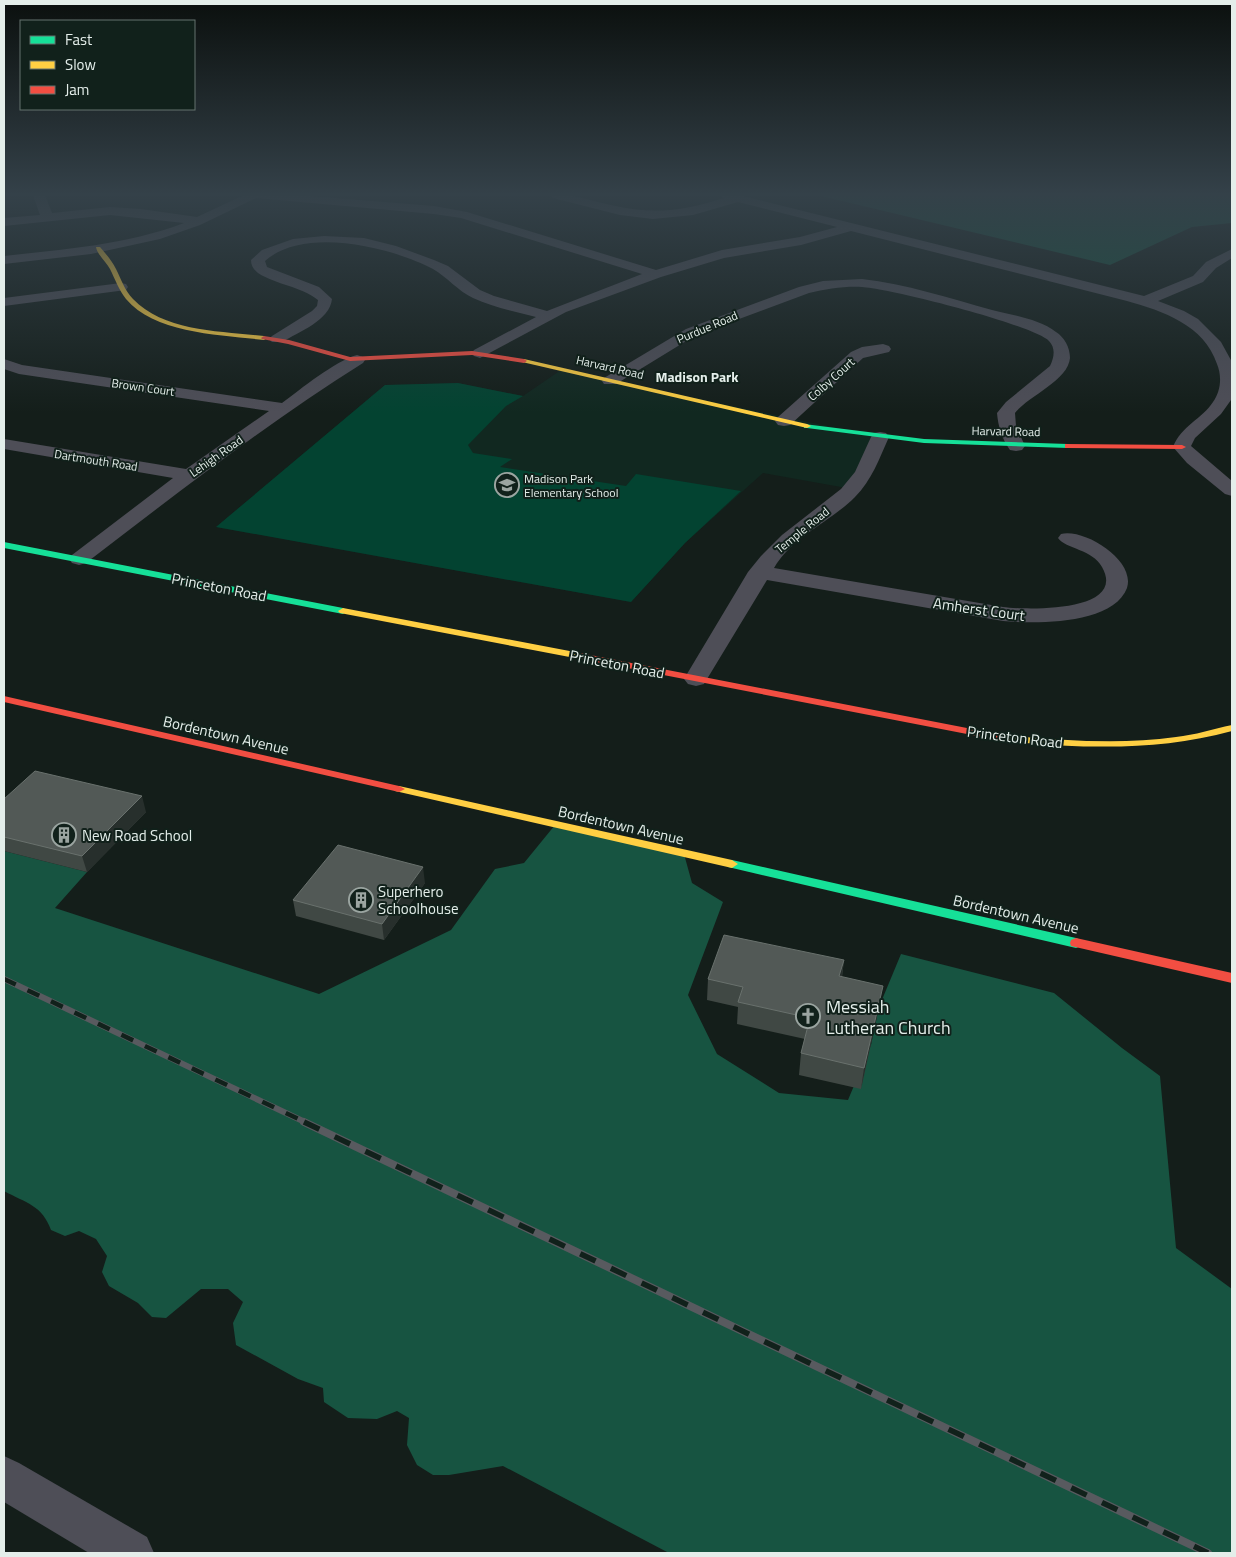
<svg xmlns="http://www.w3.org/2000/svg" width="1236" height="1557" font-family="'Titillium Web',sans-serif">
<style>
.built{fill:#112820}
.green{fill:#034331}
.forest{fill:#175441}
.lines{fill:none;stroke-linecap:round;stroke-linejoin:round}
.street{fill:#4e4e57;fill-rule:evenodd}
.fast{fill:#16e098;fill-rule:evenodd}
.slow{fill:#ffcf43;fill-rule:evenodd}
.jam{fill:#f24e42;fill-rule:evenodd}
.rail-far1-casing{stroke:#585a5f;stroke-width:6}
.rail-casing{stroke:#585a5f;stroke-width:8}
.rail-far1{stroke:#11211b;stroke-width:4.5;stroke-dasharray:13;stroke-linecap:butt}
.rail{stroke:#11211b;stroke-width:5.5;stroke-dasharray:17;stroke-linecap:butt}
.wall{fill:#404844}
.shaded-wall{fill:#272f2c}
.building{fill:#525956;stroke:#69716d}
.labels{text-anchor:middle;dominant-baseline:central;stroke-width:4;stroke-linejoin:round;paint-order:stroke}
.far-street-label{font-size:12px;fill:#e4eeea;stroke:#11211b}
.far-poi-label{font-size:12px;fill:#e4eeea;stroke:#11211b;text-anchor:start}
.far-neighbourhood-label{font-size:14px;font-weight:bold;fill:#e4eeea;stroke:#11211b}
.street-label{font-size:15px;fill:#e4eeea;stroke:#11211b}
.poi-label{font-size:15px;fill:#e4eeea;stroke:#11211b;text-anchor:start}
.near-poi-label{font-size:18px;fill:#e4eeea;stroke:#11211b;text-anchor:start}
</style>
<rect width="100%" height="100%" fill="#141e1a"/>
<path class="built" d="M 561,370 L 880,437 L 852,489 L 763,473 L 685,543 L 631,602 L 216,527 L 385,385 L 458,383 L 523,396 Z"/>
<path class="green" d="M 458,383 L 523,396 L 506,406 L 468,445 L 473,453 L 512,459 L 500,467 L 626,486 L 636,474 L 741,491 L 685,543 L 631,602 L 216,527 L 385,385 Z"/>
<g class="forest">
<path d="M 817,195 L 1232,195 L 1232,223 L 1192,227 L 1110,265 Z"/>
<path d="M 555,825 L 684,854 L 692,883 L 723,902 L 688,995 L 717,1054 L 779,1093 L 848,1100 L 871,1045 L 879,1007 L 901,954 L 1054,993 L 1122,1048 L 1160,1076 L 1176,1248 L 1232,1289 L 1232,1553 L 669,1553 L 503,1466 L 449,1475 L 433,1475 L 417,1465 L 407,1445 L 409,1418 L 397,1411 L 377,1419 L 348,1418 L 324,1402 L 323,1388 L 298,1379 L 236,1345 L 233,1323 L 243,1302 L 228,1289 L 201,1289 L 166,1318 L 152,1317 L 138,1303 L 109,1286 L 102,1272 L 107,1256 L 96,1239 L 79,1231 L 65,1236 L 51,1230 C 42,1205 26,1203 4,1191 L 4,851 L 87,872 L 55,908 L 319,994 L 451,930 L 495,869 L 524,863 Z"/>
</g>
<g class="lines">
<g class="street">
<path d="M 33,195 L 45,195 L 52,213 L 110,207 L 141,209 L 197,217 L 244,195 L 297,195 L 434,206 L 467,212 L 656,270 L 722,250 L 800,237 L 837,227 L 738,202 L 693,215 L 653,219 L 620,215 L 553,198 L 551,195 C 572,193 591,201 611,205 C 653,215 684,211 724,198 L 719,195 L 739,195 L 1144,296 L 1193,276 L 1206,262 L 1232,249 L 1232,258 L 1216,268 L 1203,282 L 1158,301 L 1184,311 L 1198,319 L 1221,342 L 1232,362 L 1231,400 L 1221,414 L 1195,438 L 1191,446 L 1232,481 L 1232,496 L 1225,494 L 1187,463 L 1173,447 C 1181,426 1202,419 1213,402 C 1221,391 1222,376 1217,364 C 1204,325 1163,311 1127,301 L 851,231 L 801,245 L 724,258 L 661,277 L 566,312 L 480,358 L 474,356 L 472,353 L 474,350 L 536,317 C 515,312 493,307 473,298 C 458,291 447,277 433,269 C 391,247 304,226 265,261 L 267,267 L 319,287 L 332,299 C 330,320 299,332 282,342 L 272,342 L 269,339 L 272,336 L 312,311 L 317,306 L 318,300 C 300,286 277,285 258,273 C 254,270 251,266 251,260 L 262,250 L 293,239 L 324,236 L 364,238 L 396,246 L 434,260 L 448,266 L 480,290 L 494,296 L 547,311 L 642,274 L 461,218 L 434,214 L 256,198 L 200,225 L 160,239 L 91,254 L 4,264 L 4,256 C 65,249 126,245 184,223 L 110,215 L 4,226 L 4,218 L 40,215 Z"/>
<path d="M 862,279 C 906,284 949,298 992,310 C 1012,315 1039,319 1056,332 C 1064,337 1070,347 1070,358 C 1068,381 1028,396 1015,413 L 1016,426 L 1025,446 L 1022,450 L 1016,451 L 1010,450 C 1002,439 998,426 997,413 L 1006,402 L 1050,366 C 1054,358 1056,348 1049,341 C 1034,325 888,288 862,287 C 845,286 826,289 809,293 L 696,335 L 616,384 L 604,384 L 602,381 L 604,378 L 686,329 L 799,287 L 823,281 Z"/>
<path d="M 121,283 L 126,284 L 128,287 L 126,290 L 4,306 L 4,298 Z"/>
<path d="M 883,344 L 889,346 L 891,349 L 889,352 L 863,358 L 790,425 L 784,426 L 778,425 L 775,421 L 778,417 L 851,352 L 862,347 Z"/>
<path d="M 357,355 L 363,357 L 365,360 L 363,363 C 266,424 176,494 86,563 L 79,565 L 72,563 L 69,559 L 72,555 L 173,478 L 4,449 L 4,439 L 186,469 L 269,411 L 19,374 L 4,369 L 4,359 L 22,365 L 282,403 C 301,389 335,361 357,355 Z"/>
<path d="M 880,432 L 886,433 L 889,437 C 879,459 872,480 855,497 C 830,522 792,537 774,568 L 1003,607 C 1025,610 1128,613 1102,567 C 1092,549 1066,549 1058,538 L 1061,534 C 1084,528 1136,560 1127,588 C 1113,625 1034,624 1003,621 L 767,580 L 704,684 L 696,686 L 688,684 L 684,679 L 748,572 L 761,556 L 782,535 L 841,489 L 855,472 L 871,437 L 874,433 Z"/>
<path d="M 4,1456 L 19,1463 L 147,1537 L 154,1553 L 89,1553 L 4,1502 Z"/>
</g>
<g class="fast">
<path d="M 804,424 L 924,439 L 1068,444 L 1072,446 L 1068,448 L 924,443 L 807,428 L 804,428 Z"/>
<path d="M 4,542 L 343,608 L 348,611 L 343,614 L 4,548 Z"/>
<path d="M 732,860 L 1076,938 L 1081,940 L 1082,943 L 1081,946 L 1076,948 L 728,867 L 726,864 L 728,861 Z"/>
</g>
<g class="slow">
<path d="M 96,247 L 100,247 C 106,254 112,261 116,269 C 121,279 125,291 133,299 C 165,332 221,331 264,336 L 267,338 L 264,340 C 223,335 155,334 126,299 C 119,290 115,279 110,269 C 106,262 97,254 96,247 Z"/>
<path d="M 524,359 L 807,424 L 811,426 L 807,428 L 522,362 L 521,361 Z"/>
<path d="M 343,608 L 580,653 L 585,656 L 580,659 L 340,613 L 338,611 Z"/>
<path d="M 1232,725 L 1232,731 C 1156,752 1081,748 1003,741 L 998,738 L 1003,735 C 1060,740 1118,745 1176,737 C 1195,735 1213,729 1232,725 Z"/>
<path d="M 399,786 L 732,860 L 738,864 L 732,868 L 395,791 L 393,789 Z"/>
</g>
<g class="jam">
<path d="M 264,336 L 289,340 L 350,357 L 472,351 L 524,359 L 527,361 L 524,363 L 472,355 L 350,361 L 288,344 L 262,339 L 261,338 Z"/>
<path d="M 1065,444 L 1182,445 L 1186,447 L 1182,449 L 1068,448 L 1065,448 Z"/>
<path d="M 580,653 L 1003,735 L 1008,738 L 1003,741 L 576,658 L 575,656 L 576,654 Z"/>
<path d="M 4,696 L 399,786 L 405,789 L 399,792 L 4,702 Z"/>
<path d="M 1076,938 L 1232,973 L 1232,983 L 1071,946 L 1070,943 L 1071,940 Z"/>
</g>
<defs>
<path id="rail-far1" d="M 4,979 L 307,1123"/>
<path id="rail" d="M 304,1122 L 1208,1553"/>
</defs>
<use href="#rail-far1" class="rail-far1-casing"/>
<use href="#rail" class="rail-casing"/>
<use href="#rail-far1" class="rail-far1"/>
<use href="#rail" class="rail"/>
</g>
<g class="wall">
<path d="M 4,799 L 146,812 L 87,872 L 4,851 Z"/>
<path d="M 425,883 L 384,940 L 296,916 L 293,900 Z"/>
<path d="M 844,960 L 842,977 L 879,1007 L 861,1089 L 799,1075 L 801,1053 L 805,1039 L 737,1024 L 738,1007 L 707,1000 L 708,979 Z"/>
</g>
<g class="shaded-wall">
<path d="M 142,796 L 146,812 L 87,872 L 82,856 Z"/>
<path d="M 423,867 L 425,883 L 384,940 L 382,924 Z"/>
<path d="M 844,960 L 841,981 L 839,976 Z"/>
<path d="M 883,986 L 879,1007 L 861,1089 L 864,1068 Z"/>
</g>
<g class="building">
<path d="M 35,771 L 142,796 L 82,856 L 4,837 L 4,799 Z"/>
<path d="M 338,845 L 423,867 L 382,924 L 293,900 Z"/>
<path d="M 724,935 L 844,960 L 839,976 L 883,986 L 864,1068 L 801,1053 L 810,1018 L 738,1002 L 743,987 L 708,979 Z"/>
</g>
<linearGradient id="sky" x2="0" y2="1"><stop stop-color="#0b100e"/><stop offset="0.47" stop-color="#344149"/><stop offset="1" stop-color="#344149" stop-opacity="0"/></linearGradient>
<rect width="1236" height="413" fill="url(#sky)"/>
<defs>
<symbol id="school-ring" viewBox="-11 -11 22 22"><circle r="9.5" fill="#11211b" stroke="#9ba5a1" stroke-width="1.5"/><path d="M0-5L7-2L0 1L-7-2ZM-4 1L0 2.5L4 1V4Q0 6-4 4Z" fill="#9ba5a1"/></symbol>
<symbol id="building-ring" viewBox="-11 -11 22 22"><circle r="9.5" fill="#11211b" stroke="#9ba5a1" stroke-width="1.5"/><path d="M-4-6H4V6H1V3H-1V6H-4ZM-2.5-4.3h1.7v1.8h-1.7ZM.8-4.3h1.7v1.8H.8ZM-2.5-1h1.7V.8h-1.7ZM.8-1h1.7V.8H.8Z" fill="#9ba5a1"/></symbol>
<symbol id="church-ring" viewBox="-11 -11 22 22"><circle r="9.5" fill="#11211b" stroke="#9ba5a1" stroke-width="1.5"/><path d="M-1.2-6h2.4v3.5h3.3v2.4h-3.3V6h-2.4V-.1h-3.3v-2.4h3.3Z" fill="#9ba5a1"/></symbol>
</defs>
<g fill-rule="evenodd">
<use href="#school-ring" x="493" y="471" width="28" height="28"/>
<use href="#building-ring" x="50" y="821" width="28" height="28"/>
<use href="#building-ring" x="347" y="886" width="28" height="28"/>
<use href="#church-ring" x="794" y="1002" width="28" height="28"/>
</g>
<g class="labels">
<g class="far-street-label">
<text transform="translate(707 327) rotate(-23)">Purdue Road</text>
<text transform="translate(610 367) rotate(13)">Harvard Road</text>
<text transform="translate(831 379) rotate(-42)">Colby Court</text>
<text transform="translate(143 387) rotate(8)">Brown Court</text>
<text transform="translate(1006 431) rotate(1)">Harvard Road</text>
<text transform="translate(216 456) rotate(-35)">Lehigh Road</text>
<text transform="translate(96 460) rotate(9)">Dartmouth Road</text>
<text transform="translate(802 530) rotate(-39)">Temple Road</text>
</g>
<g class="far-poi-label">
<text x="524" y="478">Madison Park<tspan x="524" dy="14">Elementary School</tspan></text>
</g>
<g class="far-neighbourhood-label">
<text x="697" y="376">Madison Park</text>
</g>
<g class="street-label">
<text transform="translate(219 587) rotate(11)">Princeton Road</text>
<text transform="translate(979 609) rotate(8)">Amherst Court</text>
<text transform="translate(617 664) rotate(11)">Princeton Road</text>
<text transform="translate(226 735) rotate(13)">Bordentown Avenue</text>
<text transform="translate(1015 737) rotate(7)">Princeton Road</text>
<text transform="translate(621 825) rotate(13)">Bordentown Avenue</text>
<text transform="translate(1016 914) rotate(13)">Bordentown Avenue</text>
</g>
<g class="poi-label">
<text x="82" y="835">New Road School</text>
<text x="378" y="891">Superhero<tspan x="378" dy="17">Schoolhouse</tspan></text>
</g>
<g class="near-poi-label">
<text x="826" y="1006">Messiah<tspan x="826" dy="21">Lutheran Church</tspan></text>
</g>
</g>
<rect width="1236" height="1557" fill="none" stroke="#e4eeea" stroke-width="10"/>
<rect x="20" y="20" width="175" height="90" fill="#11211b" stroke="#65736e"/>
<rect x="30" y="36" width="25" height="8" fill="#16e098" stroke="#65736e"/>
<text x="65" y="45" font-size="15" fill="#e4eeea">Fast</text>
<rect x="30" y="61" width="25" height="8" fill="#ffcf43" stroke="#65736e"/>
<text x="65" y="70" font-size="15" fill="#e4eeea">Slow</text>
<rect x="30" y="86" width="25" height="8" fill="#f24e42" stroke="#65736e"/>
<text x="65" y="95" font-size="15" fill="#e4eeea">Jam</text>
</svg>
